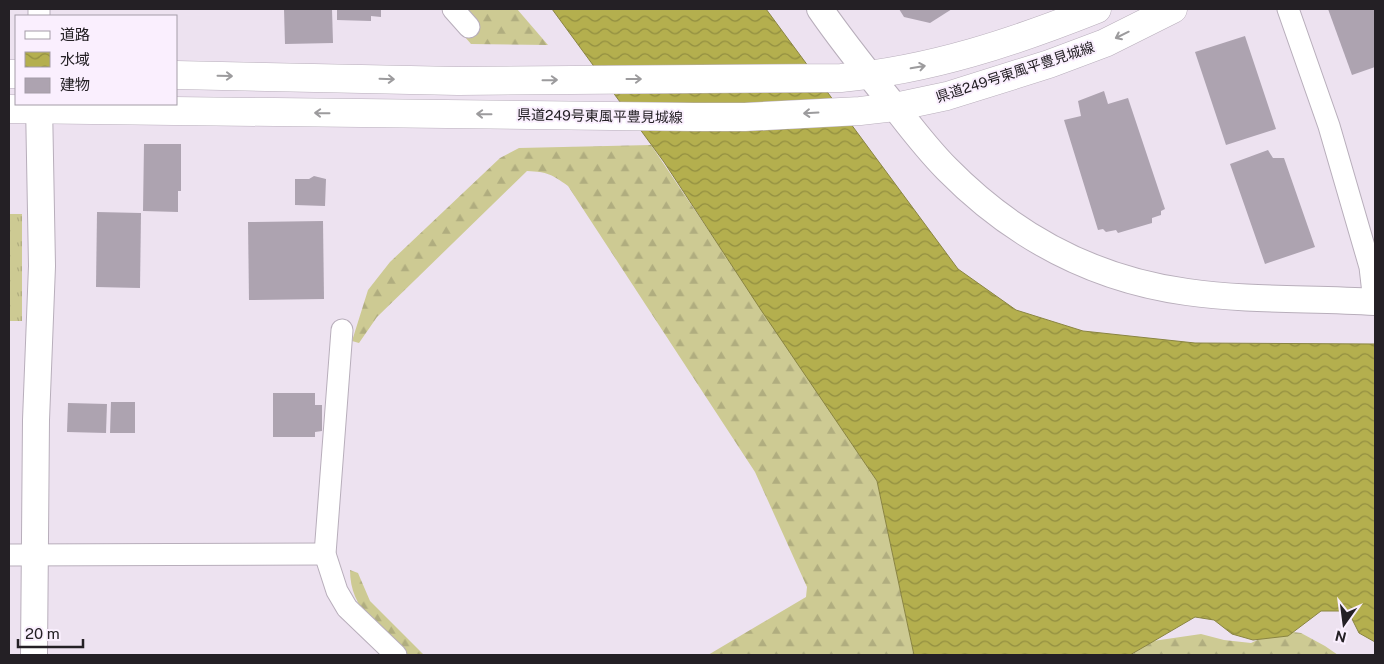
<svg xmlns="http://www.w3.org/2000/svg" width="1384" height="664" font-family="'Public Sans','Noto Sans JP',sans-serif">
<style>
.grass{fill:url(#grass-tufts)}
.forest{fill:url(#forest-firs)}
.water{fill:url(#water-waves);stroke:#898442}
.building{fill:#ada3b0}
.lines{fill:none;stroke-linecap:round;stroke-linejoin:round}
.minor-casing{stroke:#b8aebb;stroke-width:23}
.tertiary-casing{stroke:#b8aebb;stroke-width:28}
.secondary-casing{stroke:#b8aebb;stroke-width:29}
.minor{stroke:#fff;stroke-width:21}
.tertiary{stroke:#fff;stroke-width:26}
.secondary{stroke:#fff;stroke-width:28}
.oneway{stroke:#9c9b9d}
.labels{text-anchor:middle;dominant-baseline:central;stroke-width:4;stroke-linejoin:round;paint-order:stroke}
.street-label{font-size:14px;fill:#242025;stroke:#faeffe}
</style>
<defs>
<pattern id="grass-tufts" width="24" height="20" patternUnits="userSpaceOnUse" patternTransform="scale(1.25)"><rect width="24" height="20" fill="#cdca93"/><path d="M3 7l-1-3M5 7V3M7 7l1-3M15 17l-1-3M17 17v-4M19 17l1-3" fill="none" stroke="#b0ad7f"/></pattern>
<pattern id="forest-firs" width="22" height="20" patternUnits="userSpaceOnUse" patternTransform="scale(1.25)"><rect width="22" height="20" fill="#cdca93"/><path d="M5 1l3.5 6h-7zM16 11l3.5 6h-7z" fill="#b0ad7f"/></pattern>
<pattern id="water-waves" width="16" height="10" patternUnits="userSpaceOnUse" patternTransform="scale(1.25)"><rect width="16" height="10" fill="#b4af4e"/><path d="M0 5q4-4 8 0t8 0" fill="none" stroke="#928e41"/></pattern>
</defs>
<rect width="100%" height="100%" fill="#ede2f0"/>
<rect class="grass" x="9" y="214" width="13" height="107"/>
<g class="forest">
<path d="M 441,9 L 517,9 L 548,45 L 471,44 Z"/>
<path d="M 651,145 L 877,481 L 914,655 L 708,655 L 806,597 L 807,587 L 755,472 L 568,186 C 551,174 548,172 527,171 L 377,317 L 359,343 L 352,341 L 368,290 L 390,262 L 500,158 L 519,148 Z"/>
<path d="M 350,570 L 358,573 L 370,601 L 424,655 L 408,655 C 381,631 350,610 350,570 Z"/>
<path d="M 1279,630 L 1301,633 L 1325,646 L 1338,655 L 1131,655 L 1153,641 L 1201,634 L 1224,640 L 1251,643 Z"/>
</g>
<path class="water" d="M 552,9 L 766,9 L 958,269 L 1016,310 L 1083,331 L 1195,343 L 1375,344 L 1375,642 L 1359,633 L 1348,611 L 1321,611 L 1288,636 L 1253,640 L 1232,634 L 1214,620 L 1195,617 L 1130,655 L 914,655 L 877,481 L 761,310 L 664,162 Z"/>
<g class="building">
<path d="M 284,9 L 332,9 L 333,43 L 285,44 Z"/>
<path d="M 337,9 L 381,9 L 381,17 L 371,16 L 371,21 L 337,20 Z"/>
<path d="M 899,9 L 952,9 L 930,23 L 904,17 Z"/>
<path d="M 1328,9 L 1375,9 L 1375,67 L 1352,75 Z"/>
<path d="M 1245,36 L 1276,129 L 1226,145 L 1195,52 Z"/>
<path d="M 1104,91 L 1108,104 L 1128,98 L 1165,209 L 1161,211 L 1161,215 L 1152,218 L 1152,223 L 1118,233 L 1116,230 L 1106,232 L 1103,229 L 1098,230 L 1064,120 L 1081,116 L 1078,101 Z"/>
<path d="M 144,144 L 181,144 L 181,191 L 178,191 L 178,212 L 143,211 Z"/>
<path d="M 1268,150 L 1273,158 L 1284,158 L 1315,247 L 1265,264 L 1230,164 Z"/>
<path d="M 314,176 L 326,179 L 325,206 L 295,205 L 295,179 L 309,179 Z"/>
<path d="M 97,212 L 141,213 L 140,288 L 96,287 Z"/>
<path d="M 323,221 L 324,299 L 249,300 L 248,222 Z"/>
<path d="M 273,393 L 315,393 L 315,405 L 322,405 L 322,431 L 315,432 L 315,437 L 273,437 Z"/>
<path d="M 111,402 L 135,402 L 135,433 L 110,433 Z"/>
<path d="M 68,403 L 107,404 L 106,433 L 67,432 Z"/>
</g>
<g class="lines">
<defs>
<g id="minor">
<path d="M 453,9 L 469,27"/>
<path d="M 1288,9 L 1329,126 L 1370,267 L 1374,302"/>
<path d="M 39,16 L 39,9"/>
<path d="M 342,330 L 325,554 L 337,591 L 347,608 L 396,655"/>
<path d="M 9,555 L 325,554"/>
</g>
<g id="tertiary">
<path d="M 820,9 C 842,41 867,72 891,102 C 909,125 926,148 947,169 C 1013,236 1092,279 1187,292 C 1249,301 1313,298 1375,302"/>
<path d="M 34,655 L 36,420 L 42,266 L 39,104"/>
</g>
<g id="secondary">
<path d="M 9,74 L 16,74"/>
<path d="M 176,75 L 458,81 L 841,78 C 930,70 1014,42 1097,9"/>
<path d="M 9,109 L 694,117 L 745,117 L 860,111 L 895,107 L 947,96 L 1049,64 L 1105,43 L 1173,9"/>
</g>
</defs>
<use href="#minor" class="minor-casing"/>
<use href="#tertiary" class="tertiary-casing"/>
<use href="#secondary" class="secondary-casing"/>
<use href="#minor" class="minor"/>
<use href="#tertiary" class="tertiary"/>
<use href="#secondary" class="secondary"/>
</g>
<defs><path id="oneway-shaft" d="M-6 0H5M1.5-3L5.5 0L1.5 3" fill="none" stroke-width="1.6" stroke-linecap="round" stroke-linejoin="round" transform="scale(1.25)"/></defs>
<g class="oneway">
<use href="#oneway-shaft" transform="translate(1122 35) rotate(154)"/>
<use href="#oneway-shaft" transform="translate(918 67) rotate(-10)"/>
<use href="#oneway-shaft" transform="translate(225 76) rotate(1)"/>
<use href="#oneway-shaft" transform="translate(387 79) rotate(2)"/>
<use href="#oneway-shaft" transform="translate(634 79)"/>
<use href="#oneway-shaft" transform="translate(550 80) rotate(-1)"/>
<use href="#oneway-shaft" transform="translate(322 113) rotate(-179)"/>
<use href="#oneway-shaft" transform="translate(811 113) rotate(177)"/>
<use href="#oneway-shaft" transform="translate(484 114) rotate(-179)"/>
</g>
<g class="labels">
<g class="street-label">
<text transform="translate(1015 72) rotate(-18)">県道249号東風平豊見城線</text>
<text transform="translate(600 116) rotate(1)">県道249号東風平豊見城線</text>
</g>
</g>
<rect width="1384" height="664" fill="none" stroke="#242025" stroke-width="20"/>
<rect x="15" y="15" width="162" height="90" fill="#faeffe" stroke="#a49ca7"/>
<rect x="25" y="31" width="25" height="8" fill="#ffffff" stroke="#a49ca7"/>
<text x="60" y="40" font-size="15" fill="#242025">道路</text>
<rect x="25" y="52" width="25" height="15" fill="url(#water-waves)" stroke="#a49ca7"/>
<text x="60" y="65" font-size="15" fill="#242025">水域</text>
<rect x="25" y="78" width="25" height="15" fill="#ada3b0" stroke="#a49ca7"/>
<text x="60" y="90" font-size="15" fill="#242025">建物</text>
<g transform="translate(1344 624) rotate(194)" stroke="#faeffe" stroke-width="4" paint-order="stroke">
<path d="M0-4L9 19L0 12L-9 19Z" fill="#242025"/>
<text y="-8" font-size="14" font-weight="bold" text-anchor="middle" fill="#242025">N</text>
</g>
<path d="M18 639v8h65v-8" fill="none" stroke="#242025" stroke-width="2.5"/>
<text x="25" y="639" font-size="15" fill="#242025" stroke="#faeffe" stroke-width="4" paint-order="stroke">20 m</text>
</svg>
